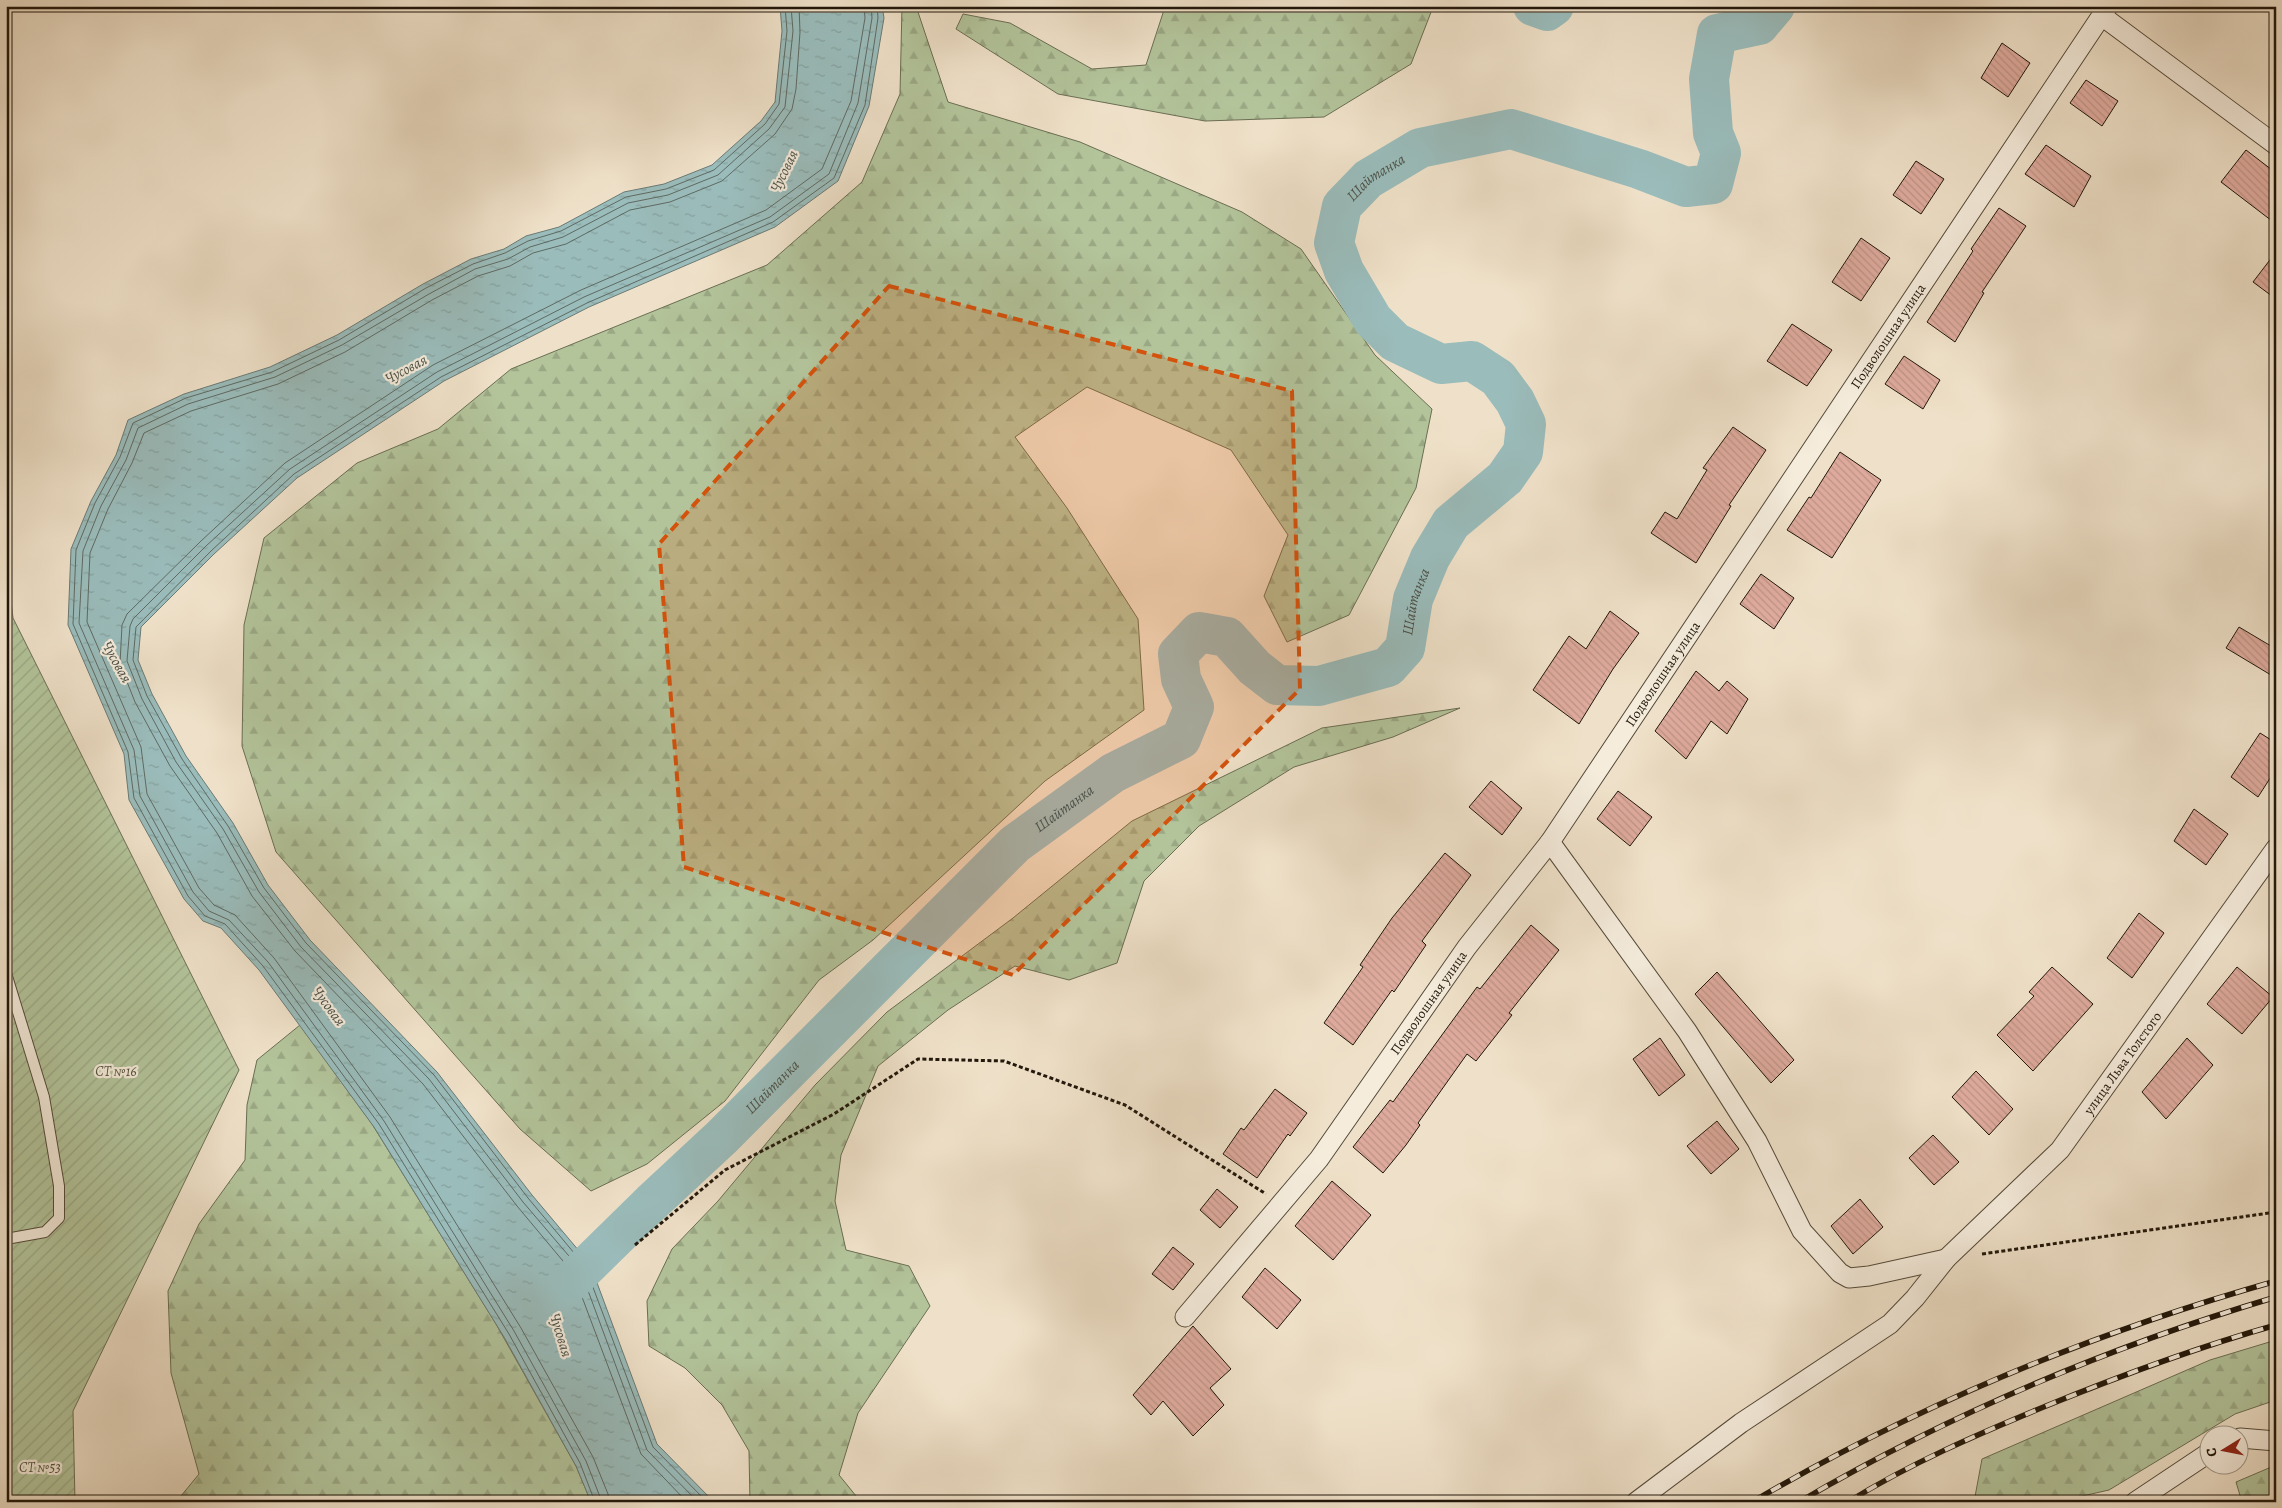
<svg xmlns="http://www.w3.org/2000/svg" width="2282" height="1508" font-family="Alegreya,serif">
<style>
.forest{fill:url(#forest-firs);stroke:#6a6e53}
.garden{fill:url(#garden-furrows);stroke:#6a6e53}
.water{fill:url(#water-ripples);stroke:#6a7a75}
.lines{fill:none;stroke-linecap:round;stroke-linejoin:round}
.shore{stroke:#5e6a63;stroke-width:1}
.river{stroke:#9abcbb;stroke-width:40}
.building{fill:url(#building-back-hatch);stroke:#21170b}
.service-casing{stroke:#544a3a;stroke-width:12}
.minor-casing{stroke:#544a3a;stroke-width:21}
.path{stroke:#21170b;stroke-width:3;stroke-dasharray:4 2.5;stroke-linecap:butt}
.service{stroke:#f5ecdc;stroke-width:10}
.minor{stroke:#f5ecdc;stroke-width:19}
.rail-casing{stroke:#21170b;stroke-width:5.5}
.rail{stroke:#f5ecdc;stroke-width:4;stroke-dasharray:11;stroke-linecap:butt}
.marked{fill:#d4520c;fill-opacity:0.2;stroke:#d4520c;stroke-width:4;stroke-dasharray:10 6;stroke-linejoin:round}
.labels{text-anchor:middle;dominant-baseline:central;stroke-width:4.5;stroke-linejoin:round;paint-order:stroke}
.street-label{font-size:14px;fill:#21170b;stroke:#f5ecdc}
.park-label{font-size:14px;font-style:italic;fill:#54543d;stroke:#f5ecdc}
.water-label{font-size:15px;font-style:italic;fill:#4b5149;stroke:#f5ecdc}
</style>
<defs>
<pattern id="forest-firs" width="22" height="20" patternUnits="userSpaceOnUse" patternTransform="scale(1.25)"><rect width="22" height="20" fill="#b3c49b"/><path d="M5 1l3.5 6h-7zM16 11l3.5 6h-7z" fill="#9aa884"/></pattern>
<pattern id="garden-furrows" width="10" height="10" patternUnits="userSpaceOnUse" patternTransform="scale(1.25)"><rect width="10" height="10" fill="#b3c49b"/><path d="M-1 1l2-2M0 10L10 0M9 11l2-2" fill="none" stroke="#9aa884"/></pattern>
<pattern id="water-ripples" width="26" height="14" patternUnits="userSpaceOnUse" patternTransform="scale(1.25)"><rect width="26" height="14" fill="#9abcbb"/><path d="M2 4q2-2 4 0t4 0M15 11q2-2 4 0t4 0" fill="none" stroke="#84a19f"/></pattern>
<pattern id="building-back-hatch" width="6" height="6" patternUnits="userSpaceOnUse" patternTransform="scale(1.25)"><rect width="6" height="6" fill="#deaa9d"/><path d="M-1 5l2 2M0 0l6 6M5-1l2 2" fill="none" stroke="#be9286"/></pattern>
</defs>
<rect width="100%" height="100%" fill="#efe1c9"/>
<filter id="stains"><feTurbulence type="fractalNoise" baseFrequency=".004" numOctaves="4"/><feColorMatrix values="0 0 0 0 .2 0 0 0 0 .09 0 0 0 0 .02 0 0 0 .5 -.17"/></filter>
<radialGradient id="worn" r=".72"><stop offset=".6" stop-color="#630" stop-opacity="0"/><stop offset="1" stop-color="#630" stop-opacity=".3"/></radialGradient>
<g class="forest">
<path d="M 902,6 L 916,6 L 948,102 L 1080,142 L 1242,212 L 1301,249 L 1375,355 L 1432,409 L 1416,488 L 1349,615 L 1287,642 L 1264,596 L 1288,535 L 1231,450 L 1087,387 L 1015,437 L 1067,508 L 1138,619 L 1144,710 L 1045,781 L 873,940 L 819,980 L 725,1101 L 647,1164 L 591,1191 L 520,1129 L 276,852 L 242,746 L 244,625 L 264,538 L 357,463 L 438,429 L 511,369 L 767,265 L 862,182 L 900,94 Z"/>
<path d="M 1159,6 L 1432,6 L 1433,7 L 1411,64 L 1324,117 L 1205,121 L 1058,94 L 956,29 L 963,14 L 1010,23 L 1092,69 L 1146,65 L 1163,13 Z"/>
<path d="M 1460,708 L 1393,737 L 1294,767 L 1199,826 L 1144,881 L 1117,963 L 1069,980 L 1015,966 L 948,1010 L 878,1066 L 841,1155 L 835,1201 L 846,1250 L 909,1266 L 930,1306 L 858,1413 L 839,1475 L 861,1502 L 750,1502 L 749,1451 L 722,1405 L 685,1368 L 649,1346 L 647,1301 L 672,1249 L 718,1201 L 815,1085 L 887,1012 L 1013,918 L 1132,821 L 1322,728 Z"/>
<path d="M 300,1025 L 372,1124 L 496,1324 L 576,1466 L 591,1502 L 176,1502 L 199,1474 L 171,1373 L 168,1291 L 199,1224 L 245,1160 L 247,1105 L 257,1060 Z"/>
<path d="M 2276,1340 L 2276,1400 L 2235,1414 L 2109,1490 L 2056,1502 L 1974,1502 L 1982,1459 L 2210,1360 Z"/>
<path d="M 2276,1465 L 2276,1502 L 2242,1502 L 2236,1482 Z"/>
</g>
<path class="garden" d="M 6,561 L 13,618 L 239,1070 L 73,1411 L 75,1502 L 6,1502 Z"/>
<path class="water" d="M 780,6 L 882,6 L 884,18 L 869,106 L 838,181 L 775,227 L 589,307 L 444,381 L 297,478 L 214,554 L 141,627 L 138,660 L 152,694 L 186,756 L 233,823 L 268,885 L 310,940 L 437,1072 L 532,1195 L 590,1264 L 657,1444 L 714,1502 L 591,1502 L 576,1466 L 504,1337 L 374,1127 L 259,970 L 221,928 L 203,921 L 184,899 L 129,800 L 124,754 L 68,625 L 71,549 L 91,501 L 116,455 L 128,420 L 184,394 L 270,367 L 337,335 L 423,284 L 471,259 L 504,249 L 526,236 L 559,227 L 624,192 L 664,184 L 712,165 L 761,121 L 775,102 L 782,31 Z"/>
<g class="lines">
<g class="shore">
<path d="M 595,1502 L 580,1463 L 509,1334 L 379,1124 L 263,966 L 225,924 L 205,916 L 188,896 L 134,798 L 128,752 L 73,624 L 76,550 L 95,503 L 120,457 L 133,423 L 186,398 L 272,372 L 339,340 L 426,288 L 473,264 L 505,253 L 528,241 L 561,231 L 626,197 L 666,189 L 714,170 L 765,124 L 779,104 L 787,31 L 785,6"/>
<path d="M 602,1502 L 586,1461 L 514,1331 L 384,1121 L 268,962 L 229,920 L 209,911 L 193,892 L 140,796 L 134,750 L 79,623 L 83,551 L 101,506 L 126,460 L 138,428 L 188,404 L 275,377 L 342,345 L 429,294 L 475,269 L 508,259 L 530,247 L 563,237 L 628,203 L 668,195 L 718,175 L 769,129 L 785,107 L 793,31 L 791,6"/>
<path d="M 609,1502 L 608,1494 L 593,1457 L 521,1328 L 390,1117 L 274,958 L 235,915 L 214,905 L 199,888 L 147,794 L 141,747 L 87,622 L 90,553 L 108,509 L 132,463 L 144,433 L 191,411 L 278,384 L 345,352 L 432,300 L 478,276 L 510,266 L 533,253 L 566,244 L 630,210 L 670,202 L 722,181 L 775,134 L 792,109 L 796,89 L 800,32 L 799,6"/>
<path d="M 687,1502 L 641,1454 L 573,1273 L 517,1206 L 423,1084 L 295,951 L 252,896 L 217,833 L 170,766 L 135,702 L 120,664 L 122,625 L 127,614 L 201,541 L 285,463 L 433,365 L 581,290 L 766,210 L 822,169 L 851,101 L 865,18 L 864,6"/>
<path d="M 698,1502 L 647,1450 L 580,1269 L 523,1202 L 429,1079 L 301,947 L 259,892 L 223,829 L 176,762 L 142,699 L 127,661 L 130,626 L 133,619 L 206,546 L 290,469 L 437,372 L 584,297 L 770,217 L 829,174 L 858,103 L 872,18 L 871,6"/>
<path d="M 707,1502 L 653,1447 L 585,1266 L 528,1198 L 434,1075 L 306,943 L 264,888 L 228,826 L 182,759 L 147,696 L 133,660 L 136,627 L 211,551 L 294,474 L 441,377 L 587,303 L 773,222 L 834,178 L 865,105 L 878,18 L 877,6"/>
</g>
<g class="river">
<path d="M 1533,6 L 1547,11 L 1554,6"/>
<path id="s1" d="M 551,1301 L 651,1203 L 722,1137 L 1015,844 L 1113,773 L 1181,739 L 1194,707 L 1181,679 L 1178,654 L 1199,632 L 1227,637 L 1255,668 L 1277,685 L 1319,686 L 1388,667 L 1405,648 L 1413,599 L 1430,558 L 1451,523 L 1505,478 L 1523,452 L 1526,424 L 1515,401 L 1498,378 L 1472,361 L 1441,364 L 1395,342 L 1373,320 L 1344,271 L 1334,243 L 1342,206 L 1368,179 L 1420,148 L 1511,129 L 1639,169 L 1686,187 L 1713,184 L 1721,153 L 1713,133 L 1709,79 L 1717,34 L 1759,25 L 1775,6"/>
</g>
</g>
<g class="building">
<path d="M 2002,43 L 2030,63 L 2008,97 L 1981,78 Z"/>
<path d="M 2086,80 L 2118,101 L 2102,126 L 2070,103 Z"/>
<path d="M 2046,145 L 2091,176 L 2074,207 L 2025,174 Z"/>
<path d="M 2246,150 L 2276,173 L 2276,224 L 2221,182 Z"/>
<path d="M 1916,161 L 1944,179 L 1921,214 L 1893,195 Z"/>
<path d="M 1999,208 L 2026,226 L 1982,292 L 1984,293 L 1955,342 L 1927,322 L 1973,251 L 1971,249 Z"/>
<path d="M 1861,238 L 1890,258 L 1861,301 L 1832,282 Z"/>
<path d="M 2276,252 L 2276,299 L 2253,282 Z"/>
<path d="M 1792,324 L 1832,350 L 1807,386 L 1767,361 Z"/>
<path d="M 1904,356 L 1940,380 L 1923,409 L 1885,384 Z"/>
<path d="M 1733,427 L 1766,450 L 1729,505 L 1731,506 L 1696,563 L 1651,533 L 1665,512 L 1677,519 L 1707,470 L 1703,468 Z"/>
<path d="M 1840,452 L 1881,480 L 1832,558 L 1787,530 L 1809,497 L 1811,498 Z"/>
<path d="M 1761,574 L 1794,598 L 1774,629 L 1740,604 Z"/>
<path d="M 1610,611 L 1639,633 L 1613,669 L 1579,724 L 1533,690 L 1569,636 L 1586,649 Z"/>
<path d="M 2239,627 L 2276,649 L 2276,678 L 2226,648 Z"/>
<path d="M 1696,671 L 1719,691 L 1727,681 L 1748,699 L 1727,734 L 1711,721 L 1686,759 L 1655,731 Z"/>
<path d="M 2260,733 L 2276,743 L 2276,769 L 2258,797 L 2231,777 Z"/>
<path d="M 1491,781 L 1522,808 L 1502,835 L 1469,807 Z"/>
<path d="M 1618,791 L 1652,817 L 1630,846 L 1597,819 Z"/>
<path d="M 2194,809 L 2228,834 L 2206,865 L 2174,841 Z"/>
<path d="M 1445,853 L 1471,875 L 1422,941 L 1426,945 L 1394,992 L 1392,990 L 1353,1045 L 1324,1023 L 1363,967 L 1360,965 L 1392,918 Z"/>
<path d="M 2139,913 L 2164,933 L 2132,978 L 2107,958 Z"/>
<path d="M 1531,925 L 1559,950 L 1509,1013 L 1512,1015 L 1476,1061 L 1467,1054 L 1418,1123 L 1420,1125 L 1406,1145 L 1383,1173 L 1353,1147 L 1390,1100 L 1393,1102 L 1477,987 L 1480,989 Z"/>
<path d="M 2052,967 L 2093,1004 L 2033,1071 L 1997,1035 L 2034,996 L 2029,992 Z"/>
<path d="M 2237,967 L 2273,997 L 2242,1034 L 2207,1004 Z"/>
<path d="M 1717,972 L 1794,1060 L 1771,1083 L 1695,994 Z"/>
<path d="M 1660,1038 L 1685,1075 L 1659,1096 L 1633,1059 Z"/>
<path d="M 2187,1038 L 2213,1065 L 2166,1119 L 2142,1092 Z"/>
<path d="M 1976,1071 L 2013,1109 L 1989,1135 L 1952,1097 Z"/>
<path d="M 1275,1089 L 1307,1113 L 1290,1136 L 1288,1134 L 1257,1178 L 1223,1154 L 1241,1128 L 1244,1130 Z"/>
<path d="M 1717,1121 L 1739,1149 L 1711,1174 L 1687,1146 Z"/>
<path d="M 1933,1135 L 1959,1162 L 1934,1185 L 1909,1158 Z"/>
<path d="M 1332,1181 L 1371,1215 L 1333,1260 L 1295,1226 Z"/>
<path d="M 1217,1189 L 1238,1207 L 1220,1228 L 1200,1210 Z"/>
<path d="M 1860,1199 L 1883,1227 L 1853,1254 L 1831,1226 Z"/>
<path d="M 1173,1247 L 1194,1264 L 1173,1290 L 1152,1274 Z"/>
<path d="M 1265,1268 L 1301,1300 L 1277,1329 L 1242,1297 Z"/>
<path d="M 1193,1326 L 1231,1369 L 1210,1388 L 1224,1405 L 1193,1436 L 1163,1401 L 1151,1415 L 1133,1395 Z"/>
</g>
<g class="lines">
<defs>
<path id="service" d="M 6,973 L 44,1097 L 59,1186 L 59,1218 L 45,1232 L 6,1239"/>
<g id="minor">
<path d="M 2102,16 L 2276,145"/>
<path d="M 1550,842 L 1687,1031 L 1757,1141 L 1802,1231 L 1840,1273 L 1849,1278 L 1869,1276 L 1946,1259"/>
<path id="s2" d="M 1185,1317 L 1319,1159 L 1467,947 L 1550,842 L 2108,6"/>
<path d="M 2240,1438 L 2276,1441"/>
<path id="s3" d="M 1636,1502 L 1741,1423 L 1890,1324 L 1915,1298 L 1946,1259 L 2060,1150 L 2276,848"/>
<path d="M 2135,1502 L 2210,1452"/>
</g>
</defs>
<use href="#service" class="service-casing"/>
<use href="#minor" class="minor-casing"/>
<g class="path">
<path d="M 635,1245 L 725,1170 L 834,1114 L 918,1059 L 1004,1061 L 1125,1105 L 1266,1194"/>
<path d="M 1982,1254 L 2276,1212"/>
</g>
<use href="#service" class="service"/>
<use href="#minor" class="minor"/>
<defs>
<g id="rail">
<path d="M 1752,1502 C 1918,1405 2091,1333 2276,1281"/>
<path d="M 1799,1502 C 1948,1415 2111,1346 2276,1297"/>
<path d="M 1848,1502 C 1911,1463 1978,1434 2046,1406 C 2122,1375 2198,1347 2276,1325"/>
</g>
</defs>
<use href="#rail" class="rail-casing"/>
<use href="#rail" class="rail"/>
</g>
<path class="marked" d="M 889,286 L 1292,391 L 1300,689 L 1013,975 L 684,867 L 659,544 Z"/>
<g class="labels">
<g class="street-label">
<text stroke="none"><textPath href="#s2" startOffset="1208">Подволошная улица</textPath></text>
<text stroke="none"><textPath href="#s2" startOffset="802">Подволошная улица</textPath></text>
<text stroke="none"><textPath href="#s2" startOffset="398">Подволошная улица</textPath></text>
<text stroke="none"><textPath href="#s3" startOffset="661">улица Льва Толстого</textPath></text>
</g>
<g class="park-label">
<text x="116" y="1071">СТ №16</text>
<text x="40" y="1467">СТ №53</text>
</g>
<g class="water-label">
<text transform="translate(784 171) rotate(-64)">Чусовая</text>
<text stroke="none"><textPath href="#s1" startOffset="1839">Шайтанка</textPath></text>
<text transform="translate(406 369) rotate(-28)">Чусовая</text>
<text stroke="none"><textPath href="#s1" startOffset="1254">Шайтанка</textPath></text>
<text transform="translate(117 662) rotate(61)">Чусовая</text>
<text stroke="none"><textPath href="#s1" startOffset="712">Шайтанка</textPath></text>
<text transform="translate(329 1006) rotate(54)">Чусовая</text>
<text stroke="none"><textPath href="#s1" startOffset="308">Шайтанка</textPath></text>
<text transform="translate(561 1335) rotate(73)">Чусовая</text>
</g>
</g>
<rect width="2282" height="1508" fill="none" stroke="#efe1c9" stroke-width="25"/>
<rect x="8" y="8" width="2267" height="1493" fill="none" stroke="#21170b" stroke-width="2.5"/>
<rect x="12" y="12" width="2257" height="1483" fill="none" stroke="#21170b"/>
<g transform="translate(2224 1450) rotate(260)"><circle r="24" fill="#f5ecdc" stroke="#a09788"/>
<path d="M0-4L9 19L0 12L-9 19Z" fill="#8f2418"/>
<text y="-8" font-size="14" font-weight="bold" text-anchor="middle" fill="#21170b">С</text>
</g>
<rect width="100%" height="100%" filter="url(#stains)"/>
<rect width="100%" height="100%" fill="url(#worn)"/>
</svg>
